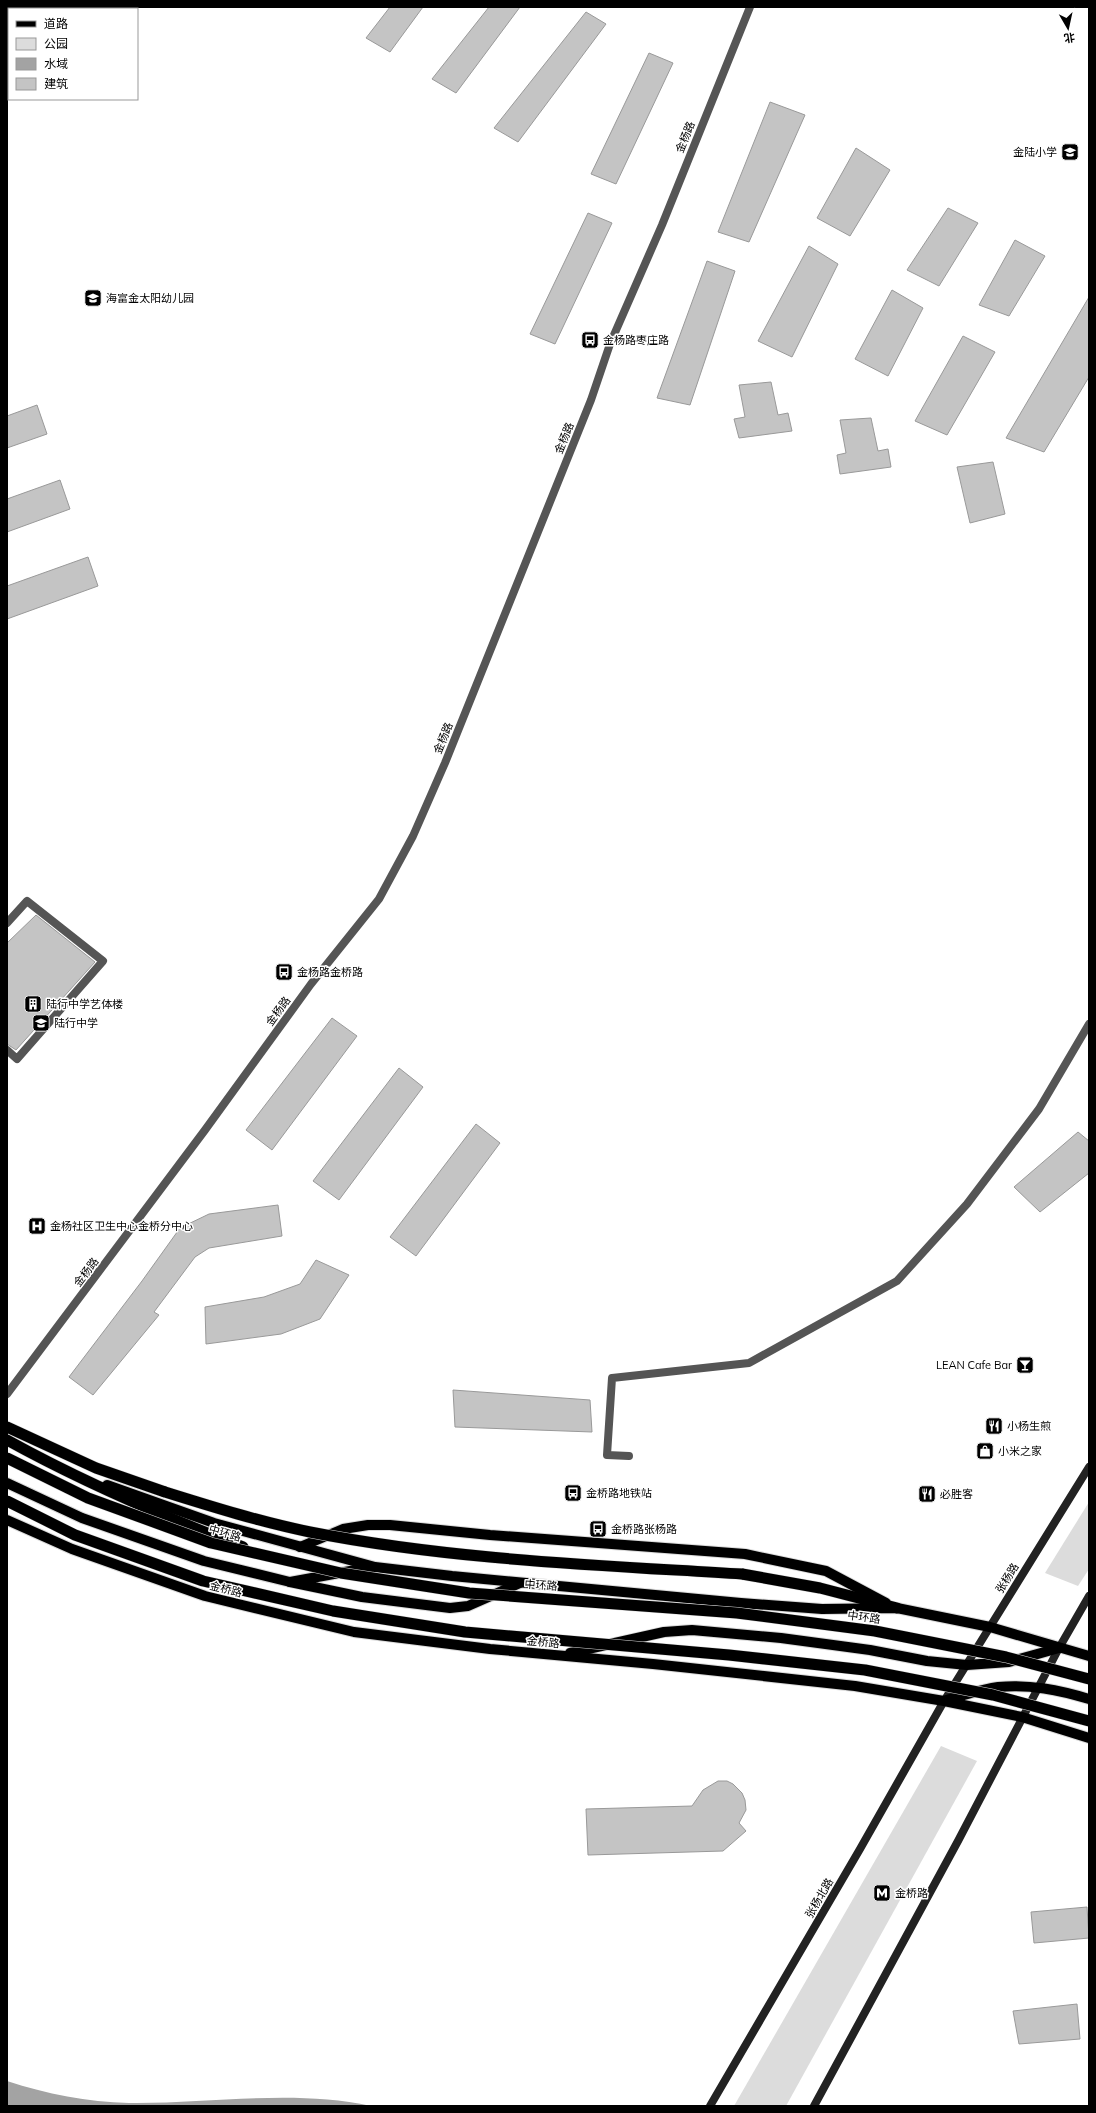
<svg xmlns="http://www.w3.org/2000/svg" width="1096" height="2113" font-family="Mulish,'Noto Sans SC',sans-serif">
<style>
.green{fill:#dcdcdc}
.water{fill:#a3a3a3}
.building{fill:#c4c4c4;stroke:#999}
.lines{fill:none;stroke-linecap:round;stroke-linejoin:round}
.primary-casing{stroke:#dbdbdb;stroke-width:12}
.trunk-casing{stroke:#dbdbdb;stroke-width:12}
.minor{stroke:#555;stroke-width:8}
.tertiary{stroke:#555;stroke-width:8}
.secondary{stroke:#222;stroke-width:8}
.primary{stroke:#000;stroke-width:10}
.trunk{stroke:#000;stroke-width:11}
.trunk-bridge-casing{stroke:#dbdbdb;stroke-width:12;stroke-linecap:butt}
.trunk-bridge{stroke:#000;stroke-width:11}
.labels{text-anchor:middle;dominant-baseline:central;stroke-width:3;stroke-linejoin:round;paint-order:stroke}
.street-label{font-size:11px;fill:#000;stroke:#fff}
.poi-label{font-size:11px;fill:#000;stroke:#fff;text-anchor:start}
</style>
<rect width="100%" height="100%" fill="#fff"/>
<g class="green">
<path d="M 1089,1502 L 1089,1569 L 1078,1586 L 1045,1573 Z"/>
<path d="M 941,1746 L 977,1761 L 786,2106 L 734,2106 Z"/>
</g>
<path class="water" d="M 7,2081 C 47,2094 87,2102 129,2103 C 209,2104 292,2089 371,2106 L 7,2106 Z"/>
<g class="building">
<path d="M 390,7 L 423,7 L 390,52 L 366,38 Z"/>
<path d="M 489,7 L 520,7 L 456,93 L 432,79 Z"/>
<path d="M 586,12 L 606,24 L 518,142 L 494,128 Z"/>
<path d="M 649,53 L 673,63 L 616,184 L 591,174 Z"/>
<path d="M 770,102 L 805,115 L 749,242 L 718,232 Z"/>
<path d="M 856,148 L 890,170 L 850,236 L 817,218 Z"/>
<path d="M 948,208 L 978,223 L 939,286 L 907,270 Z"/>
<path d="M 588,213 L 612,223 L 555,344 L 530,334 Z"/>
<path d="M 1015,240 L 1045,256 L 1009,316 L 979,305 Z"/>
<path d="M 809,246 L 838,264 L 792,357 L 758,341 Z"/>
<path d="M 707,261 L 735,271 L 690,405 L 657,398 Z"/>
<path d="M 892,290 L 923,308 L 888,376 L 855,359 Z"/>
<path d="M 1089,297 L 1089,377 L 1044,452 L 1006,438 Z"/>
<path d="M 963,336 L 995,352 L 947,435 L 915,421 Z"/>
<path d="M 771,382 L 778,415 L 788,413 L 792,431 L 739,438 L 734,419 L 745,417 L 739,385 Z"/>
<path d="M 37,405 L 47,434 L 7,448 L 7,416 Z"/>
<path d="M 871,418 L 878,451 L 888,449 L 891,467 L 840,474 L 837,455 L 846,453 L 840,420 Z"/>
<path d="M 993,462 L 1005,514 L 970,523 L 957,467 Z"/>
<path d="M 60,480 L 70,509 L 7,532 L 7,499 Z"/>
<path d="M 88,557 L 98,586 L 7,619 L 7,586 Z"/>
<path d="M 36,915 L 95,962 L 16,1050 L 7,1044 L 7,943 Z"/>
<path d="M 332,1018 L 357,1036 L 272,1150 L 246,1130 Z"/>
<path d="M 399,1068 L 423,1087 L 339,1200 L 313,1181 Z"/>
<path d="M 476,1124 L 500,1143 L 416,1256 L 390,1237 Z"/>
<path d="M 1078,1132 L 1089,1141 L 1089,1173 L 1040,1212 L 1014,1187 Z"/>
<path d="M 278,1205 L 282,1236 L 209,1248 L 195,1257 L 154,1312 L 159,1315 L 93,1395 L 69,1377 L 142,1281 L 180,1228 L 209,1214 Z"/>
<path d="M 316,1260 L 349,1275 L 320,1319 L 281,1334 L 206,1344 L 205,1307 L 264,1297 L 300,1284 Z"/>
<path d="M 453,1390 L 590,1400 L 592,1432 L 455,1427 Z"/>
<path d="M 718,1781 L 727,1781 L 733,1784 L 742,1793 L 745,1800 L 746,1810 L 739,1823 L 746,1831 L 723,1851 L 588,1855 L 586,1809 L 692,1806 L 703,1790 Z"/>
<path d="M 1087,1907 L 1089,1938 L 1034,1943 L 1031,1912 Z"/>
<path d="M 1077,2004 L 1080,2039 L 1019,2044 L 1013,2011 Z"/>
</g>
<g class="lines">
<defs>
<g id="primary">
<path d="M 7,1483 L 82,1518 L 204,1561 L 290,1582"/>
<path d="M 107,1485 L 214,1523 L 375,1567 L 452,1576 L 741,1603 L 822,1609 L 897,1608 L 990,1627 L 1089,1656"/>
<path d="M 7,1520 L 72,1549 L 205,1596 L 354,1632 L 490,1649 L 653,1664 L 855,1686 L 944,1701 L 1022,1717 L 1089,1738"/>
<path d="M 300,1547 L 343,1529 L 368,1525 L 390,1525 L 490,1535 L 745,1554 L 826,1571 L 886,1603"/>
<path d="M 372,1567 L 290,1582 L 362,1597 L 450,1608 L 468,1606 L 520,1583"/>
<path d="M 570,1653 L 664,1632 L 692,1630 L 781,1638 L 870,1650 L 927,1661 L 967,1665 L 1009,1662 L 1059,1648"/>
<path d="M 946,1700 C 963,1696 981,1689 998,1687 C 1030,1684 1059,1690 1089,1699"/>
</g>
<g id="trunk">
<path d="M 7,1427 L 96,1468 L 165,1492"/>
<path d="M 7,1440 C 83,1482 162,1516 243,1547"/>
<path d="M 742,1574 L 820,1588 L 897,1608"/>
</g>
</defs>
<use href="#primary" class="primary-casing"/>
<use href="#trunk" class="trunk-casing"/>
<g class="minor">
<path d="M 7,923 L 27,901 L 103,961 L 17,1059 L 7,1050"/>
<path d="M 629,1456 L 607,1455 L 612,1378 L 749,1363 L 897,1281 L 967,1204 L 1039,1109 L 1089,1024"/>
</g>
<path class="tertiary" d="M 7,1394 L 205,1130 L 311,984 L 379,899 L 413,836 L 445,763 L 591,400 L 610,344 L 662,225 L 750,7"/>
<g class="secondary">
<path d="M 710,2106 L 860,1849 L 944,1701 L 1089,1467"/>
<path d="M 814,2106 L 958,1841 L 1059,1648 L 1089,1596"/>
</g>
<use href="#primary" class="primary"/>
<use href="#trunk" class="trunk"/>
<defs>
<g id="trunk-bridge">
<path d="M 7,1458 L 88,1498 L 211,1543 L 341,1573 L 469,1593 L 737,1613 L 875,1631 L 1006,1657 L 1089,1679"/>
<path d="M 165,1492 C 213,1507 261,1522 310,1532 C 452,1560 598,1565 742,1574"/>
<path d="M 7,1501 L 75,1535 L 203,1581 L 333,1611 L 465,1632 L 729,1655 L 865,1670 L 993,1695 L 1089,1721"/>
</g>
</defs>
<use href="#trunk-bridge" class="trunk-bridge-casing"/>
<use href="#trunk-bridge" class="trunk-bridge"/>
</g>
<defs>
<symbol id="school-square" viewBox="-11 -11 22 22"><rect x="-9" y="-9" width="18" height="18" rx="4" fill="#000" stroke="#fff"/><path d="M0-5L7-2L0 1L-7-2ZM-4 1L0 2.5L4 1V4Q0 6-4 4Z" fill="#fff"/></symbol>
<symbol id="bus-square" viewBox="-11 -11 22 22"><rect x="-9" y="-9" width="18" height="18" rx="4" fill="#000" stroke="#fff"/><path d="M-5-6H5V4H4V6H2V4H-2V6H-4V4H-5ZM-3.5-4V0h7V-4ZM-3.5 1.2v1.5H-2V1.2ZM2 1.2v1.5H3.5V1.2Z" fill="#fff"/></symbol>
<symbol id="building-square" viewBox="-11 -11 22 22"><rect x="-9" y="-9" width="18" height="18" rx="4" fill="#000" stroke="#fff"/><path d="M-4-6H4V6H1V3H-1V6H-4ZM-2.5-4.3h1.7v1.8h-1.7ZM.8-4.3h1.7v1.8H.8ZM-2.5-1h1.7V.8h-1.7ZM.8-1h1.7V.8H.8Z" fill="#fff"/></symbol>
<symbol id="hospital-square" viewBox="-11 -11 22 22"><rect x="-9" y="-9" width="18" height="18" rx="4" fill="#000" stroke="#fff"/><path d="M-5-5h3v3.5h4V-5h3V5h-3V1.5h-4V5h-3Z" fill="#fff"/></symbol>
<symbol id="bar-square" viewBox="-11 -11 22 22"><rect x="-9" y="-9" width="18" height="18" rx="4" fill="#000" stroke="#fff"/><path d="M-6-5H6L.8 .8V4.5H3.5V6h-7V4.5H-.8V.8Z" fill="#fff"/></symbol>
<symbol id="restaurant-square" viewBox="-11 -11 22 22"><rect x="-9" y="-9" width="18" height="18" rx="4" fill="#000" stroke="#fff"/><path d="M-5-6h1v4h1v-4h1v4h1v-4h1v5L-1.5 .5V6h-2V.5L-5-1ZM5-6V6H3V1.5H1.5Q1.5-4 5-6Z" fill="#fff"/></symbol>
<symbol id="shop-square" viewBox="-11 -11 22 22"><rect x="-9" y="-9" width="18" height="18" rx="4" fill="#000" stroke="#fff"/><path d="M-5-2.5h2.3a2.7 3.5 0 0 1 5.4 0H5L5.5 6h-11ZM-1.5-2.5h3a1.5 2.3 0 0 0-3 0Z" fill="#fff"/></symbol>
<symbol id="metro-square" viewBox="-11 -11 22 22"><rect x="-9" y="-9" width="18" height="18" rx="4" fill="#000" stroke="#fff"/><path d="M-5.5 5V-5H-3L0 0L3-5H5.5V5H3V-.5L0 4L-3-.5V5Z" fill="#fff"/></symbol>
</defs>
<g fill-rule="evenodd">
<use href="#school-square" x="1060" y="142" width="20" height="20"/>
<use href="#school-square" x="83" y="288" width="20" height="20"/>
<use href="#bus-square" x="580" y="330" width="20" height="20"/>
<use href="#bus-square" x="274" y="962" width="20" height="20"/>
<use href="#building-square" x="23" y="994" width="20" height="20"/>
<use href="#school-square" x="31" y="1013" width="20" height="20"/>
<use href="#hospital-square" x="27" y="1216" width="20" height="20"/>
<use href="#bar-square" x="1015" y="1355" width="20" height="20"/>
<use href="#restaurant-square" x="984" y="1416" width="20" height="20"/>
<use href="#shop-square" x="975" y="1441" width="20" height="20"/>
<use href="#bus-square" x="563" y="1483" width="20" height="20"/>
<use href="#restaurant-square" x="917" y="1484" width="20" height="20"/>
<use href="#bus-square" x="588" y="1519" width="20" height="20"/>
<use href="#metro-square" x="872" y="1883" width="20" height="20"/>
</g>
<g class="labels">
<g class="street-label">
<text transform="translate(685 137) rotate(-68)">金杨路</text>
<text transform="translate(564 438) rotate(-68)">金杨路</text>
<text transform="translate(443 738) rotate(-68)">金杨路</text>
<text transform="translate(278 1011) rotate(-54)">金杨路</text>
<text transform="translate(86 1272) rotate(-53)">金杨路</text>
<text transform="translate(225 1533) rotate(16)">中环路</text>
<text transform="translate(1007 1578) rotate(-58)">张杨路</text>
<text transform="translate(541 1585) rotate(4)">中环路</text>
<text transform="translate(226 1589) rotate(14)">金桥路</text>
<text transform="translate(864 1617) rotate(8)">中环路</text>
<text transform="translate(543 1642) rotate(5)">金桥路</text>
<text transform="translate(819 1898) rotate(-60)">张杨北路</text>
</g>
<g class="poi-label">
<text x="1057" y="152" text-anchor="end">金陆小学</text>
<text x="106" y="298">海富金太阳幼儿园</text>
<text x="603" y="340">金杨路枣庄路</text>
<text x="297" y="972">金杨路金桥路</text>
<text x="46" y="1004">陆行中学艺体楼</text>
<text x="54" y="1023">陆行中学</text>
<text x="50" y="1226">金杨社区卫生中心金桥分中心</text>
<text x="1012" y="1365" text-anchor="end">LEAN Cafe Bar</text>
<text x="1007" y="1426">小杨生煎</text>
<text x="998" y="1451">小米之家</text>
<text x="586" y="1493">金桥路地铁站</text>
<text x="940" y="1494">必胜客</text>
<text x="611" y="1529">金桥路张杨路</text>
<text x="895" y="1893">金桥路</text>
</g>
</g>
<rect width="1096" height="2113" fill="none" stroke="#000000" stroke-width="16"/>
<rect x="8" y="8" width="130" height="92" fill="#ffffff" stroke="#999999"/>
<rect x="16" y="21" width="20" height="6" fill="#000000" stroke="#999999"/>
<text x="44" y="28" font-size="12" fill="#000000">道路</text>
<rect x="16" y="38" width="20" height="12" fill="#dcdcdc" stroke="#999999"/>
<text x="44" y="48" font-size="12" fill="#000000">公园</text>
<rect x="16" y="58" width="20" height="12" fill="#a3a3a3" stroke="#999999"/>
<text x="44" y="68" font-size="12" fill="#000000">水域</text>
<rect x="16" y="78" width="20" height="12" fill="#c4c4c4" stroke="#999999"/>
<text x="44" y="88" font-size="12" fill="#000000">建筑</text>
<g transform="translate(1068 28) rotate(171)" stroke="#ffffff" stroke-width="3" paint-order="stroke">
<path d="M0-3L7 15L0 10L-7 15Z" fill="#000000"/>
<text y="-6" font-size="11" font-weight="bold" text-anchor="middle" fill="#000000">北</text>
</g>
</svg>
